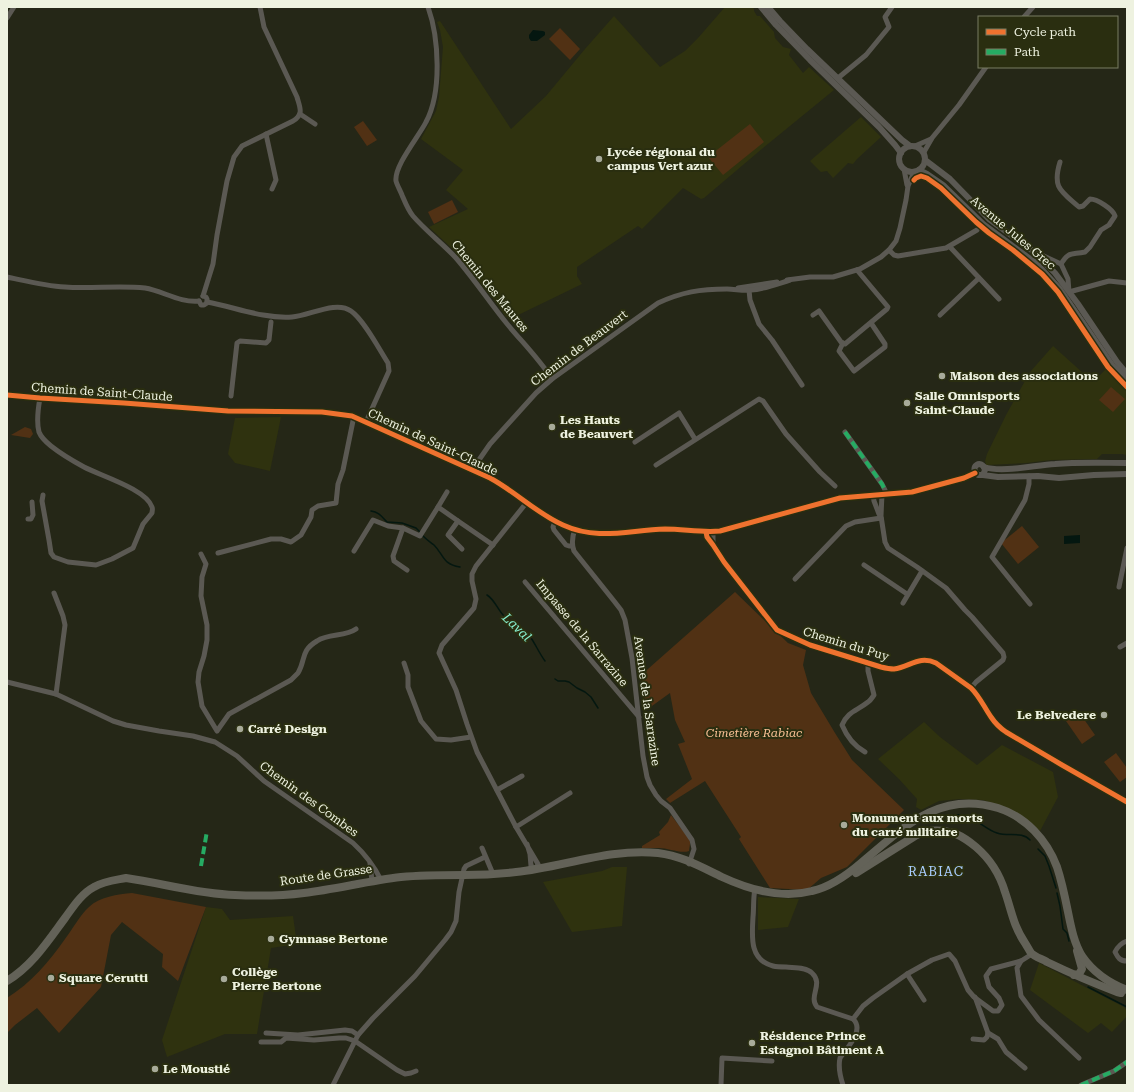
<svg xmlns="http://www.w3.org/2000/svg" width="1134" height="1092" font-family="'Roboto Serif',serif">
<style>
.built{fill:#2f320f}
.green{fill:#513114}
.water{fill:#041710}
.lines{fill:none;stroke-linecap:round;stroke-linejoin:round}
.stream{stroke:#041710;stroke-width:1.5}
.minor{stroke:#5b5953;stroke-width:5}
.tertiary{stroke:#5b5953;stroke-width:6}
.primary{stroke:#636258;stroke-width:8}
.quiet{stroke:#26ab63;stroke-width:4;stroke-dasharray:8 4;stroke-linecap:butt}
.cycleway-casing{stroke:#2a2e10;stroke-width:8}
.cycleway{stroke:#ef722f;stroke-width:5}
.poi-dot{fill:#a8ab9a;stroke:#2a2e10;stroke-width:1.5}
.labels{text-anchor:middle;dominant-baseline:central;stroke-width:4;stroke-linejoin:round;paint-order:stroke}
.poi-label{font-size:12px;font-weight:bold;fill:#eef2e0;stroke:#2a2e10;text-anchor:start}
.street-label{font-size:12px;fill:#eef2e0;stroke:#2a2e10}
.park-label{font-size:12px;font-style:italic;fill:#f6bd92;stroke:#2a2e10}
.water-label{font-size:13px;font-style:italic;fill:#88f0d0;stroke:#2a2e10}
.neighbourhood-label{font-size:13px;letter-spacing:1px;fill:#a9cdfe;stroke:#2a2e10}
</style>
<rect width="100%" height="100%" fill="#252717"/>
<g class="built">
<path d="M 725,7 L 753,7 L 754,9 L 754,11 L 757,16 L 760,16 L 774,32 L 775,38 L 783,47 L 791,49 L 789,55 L 803,73 L 809,67 L 834,90 L 763,148 L 704,198 L 701,199 L 683,188 L 642,229 L 638,226 L 577,267 L 577,276 L 582,284 L 510,319 L 508,316 L 506,317 L 486,288 L 484,288 L 459,255 L 429,227 L 468,209 L 446,190 L 463,170 L 421,139 L 436,111 L 439,97 L 443,47 L 440,30 L 437,22 L 440,21 L 511,129 L 546,96 L 585,49 L 614,16 L 660,67 L 685,51 L 698,38 Z"/>
<path d="M 861,117 L 881,137 L 857,159 L 853,164 L 848,163 L 833,178 L 827,171 L 821,172 L 810,161 Z"/>
<path d="M 1053,346 L 1093,382 L 1107,368 L 1127,389 L 1127,455 L 1122,454 L 1102,454 L 1097,459 L 1051,460 L 1026,463 L 986,465 L 985,461 L 987,454 L 1006,415 L 1030,372 Z"/>
<path d="M 281,417 L 270,471 L 235,463 L 228,454 L 235,418 Z"/>
<path d="M 924,722 L 940,737 L 977,765 L 1002,745 L 1053,772 L 1058,797 L 1040,831 L 1024,817 L 1004,807 L 983,800 L 960,799 L 939,801 L 921,810 L 916,807 L 917,799 L 899,779 L 878,759 Z"/>
<path d="M 612,867 L 627,867 L 622,926 L 572,932 L 543,882 L 602,871 Z"/>
<path d="M 758,897 L 799,899 L 788,927 L 758,930 Z"/>
<path d="M 206,907 L 222,909 L 230,920 L 293,916 L 297,944 L 271,948 L 257,1034 L 225,1034 L 167,1057 L 162,1040 Z"/>
<path d="M 1039,963 L 1124,1007 L 1127,1011 L 1127,1016 L 1112,1032 L 1101,1023 L 1088,1033 L 1030,990 Z"/>
</g>
<g class="green">
<path d="M 560,28 L 580,49 L 570,60 L 549,39 Z"/>
<path d="M 363,121 L 377,140 L 367,146 L 354,127 Z"/>
<path d="M 750,124 L 764,142 L 723,175 L 708,157 Z"/>
<path d="M 452,200 L 458,212 L 434,224 L 428,212 Z"/>
<path d="M 1111,387 L 1125,399 L 1113,412 L 1099,400 Z"/>
<path d="M 25,427 L 31,429 L 33,434 L 30,438 L 11,435 Z"/>
<path d="M 1022,526 L 1039,547 L 1018,564 L 1001,543 Z"/>
<path d="M 735,592 L 788,643 L 806,650 L 803,665 L 811,693 L 835,733 L 852,760 L 904,810 L 847,867 L 821,878 L 807,890 L 770,888 L 739,839 L 741,837 L 705,781 L 670,803 L 666,799 L 692,779 L 678,744 L 685,742 L 675,720 L 670,693 L 645,711 L 640,676 Z"/>
<path d="M 1079,712 L 1095,735 L 1082,744 L 1066,721 Z"/>
<path d="M 1116,753 L 1127,768 L 1127,777 L 1120,782 L 1104,762 Z"/>
<path d="M 671,815 L 690,840 L 690,844 L 689,851 C 681,854 668,848 659,848 C 654,848 648,848 642,848 L 642,846 L 660,835 L 659,832 L 668,822 Z"/>
<path d="M 132,893 L 206,907 L 178,981 L 162,967 L 163,954 L 122,922 L 111,935 L 101,987 L 59,1033 L 37,1008 L 15,1025 L 7,1033 L 7,998 C 31,983 49,962 65,939 C 73,929 79,916 89,907 C 99,897 118,894 132,893 Z"/>
</g>
<g class="water">
<path d="M 533,30 L 543,31 L 545,32 L 545,35 L 537,41 L 531,41 L 529,38 L 529,35 Z"/>
<path d="M 1080,535 L 1080,543 L 1064,544 L 1064,536 Z"/>
</g>
<g class="lines">
<g class="stream">
<path d="M 371,511 C 379,512 382,517 387,522 L 402,523 L 416,528 L 420,532"/>
<path d="M 423,536 C 427,540 430,542 434,545 C 444,555 442,564 460,567"/>
<path d="M 487,595 C 495,600 497,609 504,616 C 511,623 522,627 529,635 C 535,643 539,653 545,661"/>
<path d="M 555,679 L 558,681 L 565,681 L 569,682 L 577,688 L 585,692 L 591,697 L 598,708"/>
<path d="M 938,817 C 946,816 955,814 963,815 C 976,818 985,829 997,833 C 1008,837 1022,831 1030,840"/>
<path d="M 1038,849 L 1045,856 L 1049,866 L 1056,888"/>
<path d="M 1057,893 L 1060,906 L 1063,929 L 1067,933 L 1069,941"/>
<path d="M 1088,987 L 1127,1007"/>
</g>
<g class="minor">
<path d="M 428,7 C 439,38 442,92 426,122 C 419,136 394,166 396,181 C 397,185 400,190 402,195 C 405,202 408,210 413,216 C 426,231 443,244 456,258 C 475,280 490,303 508,325 C 523,343 540,360 552,379"/>
<path d="M 1024,17 L 1033,7"/>
<path d="M 7,18 L 14,7"/>
<path d="M 838,78 L 866,55 L 889,27 L 885,17 L 892,7"/>
<path d="M 300,114 L 315,124"/>
<path d="M 266,134 L 276,180 L 272,189"/>
<path d="M 915,146 L 931,139"/>
<path d="M 924,152 L 932,138 L 959,105 L 986,67"/>
<path d="M 1060,162 C 1052,188 1061,191 1079,207 L 1083,206 L 1090,199 C 1097,199 1113,209 1115,216 L 1109,225 L 1101,230 L 1090,247 L 1085,252 C 1071,255 1069,251 1061,264"/>
<path d="M 904,169 L 907,185"/>
<path d="M 950,247 L 999,299"/>
<path d="M 889,250 L 894,255 L 898,256 L 946,248 L 977,230"/>
<path d="M 1035,252 L 1061,264 L 1068,279 L 1069,292 L 1109,281 L 1127,283"/>
<path d="M 7,277 C 26,281 45,286 65,287 C 91,289 118,285 145,288 C 163,291 180,303 199,301"/>
<path d="M 787,280 L 810,277 L 833,277 L 860,269 L 881,257 L 889,250 L 896,241 L 900,228 L 906,200 L 908,186 L 914,172"/>
<path d="M 738,288 L 777,282"/>
<path d="M 749,290 L 750,300 L 759,324 L 772,340 L 802,385"/>
<path d="M 203,296 L 213,264 L 217,235 L 227,181 L 234,157 L 242,146 L 293,121 C 304,114 300,108 297,97 L 264,27 L 260,7"/>
<path d="M 199,301 L 201,305 L 204,305 L 207,303 L 207,299 L 206,297 L 203,296"/>
<path d="M 207,302 C 235,307 263,319 292,317 C 309,316 336,300 351,311 C 364,320 379,349 388,363 L 389,371 L 366,422"/>
<path d="M 813,315 L 819,311 L 841,342 L 845,344 L 887,309 L 888,307 L 857,270"/>
<path d="M 940,315 L 979,278"/>
<path d="M 843,343 L 839,351 L 854,371 L 885,347 L 885,344 L 871,323"/>
<path d="M 231,396 L 237,343 L 240,341 L 266,343 L 269,340 L 271,322"/>
<path d="M 40,398 C 38,409 36,421 39,432 C 41,437 46,442 51,446 C 61,454 73,461 84,467 C 101,476 146,489 152,507 C 153,509 152,511 152,513 L 143,524 L 133,548 L 112,559 L 96,565 L 68,562 L 54,557 L 51,553 L 49,540 L 42,501 L 43,495"/>
<path d="M 845,432 L 882,484 L 885,490 L 885,494"/>
<path d="M 635,442 L 679,413 L 695,439"/>
<path d="M 656,465 L 759,399 L 763,401 L 786,434 L 820,472 L 835,486"/>
<path d="M 472,470 L 490,444 L 536,393 L 552,379 L 658,303 C 682,292 700,289 727,289 C 735,289 743,291 751,290 C 765,289 777,284 790,280"/>
<path d="M 1029,476 L 1029,484 L 1025,500 L 992,557 L 1030,604"/>
<path d="M 882,494 L 881,516 L 885,542 L 888,548 L 917,567 L 946,588 L 965,610 L 972,617 L 1003,653 L 1004,657 L 1003,660 L 976,682 L 971,688"/>
<path d="M 873,495 L 874,501 L 879,514"/>
<path d="M 438,507 L 447,492"/>
<path d="M 28,519 L 31,519 L 33,515 L 32,502"/>
<path d="M 555,521 L 553,527 L 554,530 L 566,545 L 569,546 L 572,546"/>
<path d="M 403,528 L 393,556 L 394,561 L 407,570"/>
<path d="M 575,529 C 572,537 571,543 574,551 L 614,601 L 621,610 L 625,620 L 632,658 L 643,756 L 647,777 L 650,785 L 656,795 L 661,801 L 670,808 L 692,840 L 694,849 L 689,864"/>
<path d="M 706,532 L 707,537 L 713,545 L 724,562 L 777,630 L 810,645 L 881,667 C 885,668 890,669 894,669 C 910,667 919,655 936,663 L 971,688 C 980,697 984,707 991,717 C 995,723 1000,728 1006,732 L 1062,765 L 1127,802"/>
<path d="M 713,532 L 713,545"/>
<path d="M 462,549 L 448,535 L 458,521 L 493,545"/>
<path d="M 354,551 L 373,520 L 388,526 L 403,528 L 420,536 L 438,507 L 458,521"/>
<path d="M 218,553 L 271,539 L 281,539 L 291,542 L 301,535 L 311,517 L 312,510 L 318,506 L 336,503 L 338,484 L 343,470 L 354,416"/>
<path d="M 201,554 L 206,564 L 202,577 L 201,596 L 207,625 L 207,640 L 204,656 L 199,672 L 198,682 L 202,706 L 217,731 L 229,714 L 291,680 C 293,678 296,675 298,673 C 306,660 300,651 317,641 C 329,633 345,637 356,629"/>
<path d="M 864,565 L 907,594"/>
<path d="M 795,579 L 846,526 L 855,522 L 881,518"/>
<path d="M 525,582 L 639,717"/>
<path d="M 1119,587 L 1127,548"/>
<path d="M 54,593 L 63,616 L 65,625 L 56,694"/>
<path d="M 903,603 L 922,571"/>
<path d="M 1120,647 L 1127,643"/>
<path d="M 404,663 L 408,675 L 408,687 L 421,721 L 436,739 L 451,740 L 471,737"/>
<path d="M 7,682 L 56,694 L 113,721 L 126,725 L 159,731 L 193,736 L 215,742 L 237,756 L 264,781 L 353,843 C 364,853 374,866 381,880"/>
<path d="M 865,752 C 854,746 847,737 842,725 C 848,711 857,711 868,702 C 870,701 872,698 874,695 L 868,671 L 868,663"/>
<path d="M 497,790 L 522,776"/>
<path d="M 516,827 L 570,793"/>
<path d="M 527,844 L 530,854 L 531,866 L 536,869 L 538,864 L 516,827 L 477,752 L 467,724 L 456,690 L 439,653 L 442,645 L 474,608 L 476,599 L 472,581 L 472,574 L 476,566 L 527,502"/>
<path d="M 482,848 L 493,874"/>
<path d="M 370,863 L 372,881"/>
<path d="M 755,889 C 753,898 754,908 753,917 C 752,936 749,960 773,966 C 777,967 782,967 786,967 C 794,968 806,967 812,973 C 824,984 808,996 817,1007 L 853,1019 C 865,1030 847,1048 840,1058 C 838,1067 840,1076 843,1085"/>
<path d="M 1127,941 C 1121,943 1118,946 1115,952 C 1118,958 1120,961 1127,961"/>
<path d="M 1021,961 L 1017,968 L 1021,996 L 1039,1020 L 1079,1058"/>
<path d="M 907,974 L 924,1000"/>
<path d="M 853,1019 L 863,1006 L 873,998 L 907,974 L 932,960 L 949,954 L 955,961 L 968,990 L 974,997 L 993,1011 L 998,1011 L 1002,1005 L 999,998 L 989,987 L 986,976 L 991,969 L 1021,961 L 1032,954"/>
<path d="M 266,1033 L 298,1035 L 345,1030 L 352,1031 L 358,1035"/>
<path d="M 988,1033 L 998,1039 L 1006,1052 L 1025,1068"/>
<path d="M 973,1039 L 984,1040 L 987,1037 L 988,1033 L 975,997"/>
<path d="M 261,1042 L 281,1042 L 286,1038 L 314,1040 L 339,1038 L 346,1038 L 355,1041 L 397,1070 L 405,1074 L 411,1073 L 416,1071"/>
<path d="M 333,1085 L 358,1035 L 373,1018 L 415,976 L 445,940 L 451,932 L 456,921 L 459,892 L 464,869 L 466,866 L 485,857"/>
<path d="M 721,1085 L 722,1058 L 772,1061"/>
<path d="M 1081,1085 L 1114,1071 L 1127,1062"/>
</g>
<g class="tertiary">
<path d="M 761,7 L 776,25 L 810,60 L 879,127 L 895,145 L 901,153"/>
<path d="M 768,7 L 780,21 L 807,49 L 902,140 L 910,146"/>
<circle cx="912" cy="159" r="13"/>
<path d="M 925,160 L 950,179 L 989,219 L 1033,251 L 1055,273 L 1078,304 L 1117,362 L 1127,374"/>
<path d="M 919,170 L 927,174 L 943,185 L 983,224 L 1037,264 L 1059,288 L 1112,365 L 1127,380"/>
<path d="M 7,395 L 40,398 L 124,403 L 228,411 L 322,412 L 352,416 L 490,478 C 516,492 536,513 563,525 C 598,541 628,530 665,529 C 684,529 702,533 720,531 L 840,498 L 912,492 L 964,478 L 975,473"/>
<path d="M 984,467 C 1003,473 1035,465 1055,464 C 1079,462 1103,463 1127,463"/>
<path d="M 983,475 L 985,470 C 982,458 968,467 978,475 L 983,475 L 998,477 L 1038,476 L 1059,478 L 1094,475 L 1127,474"/>
</g>
<g class="primary">
<path d="M 856,873 L 915,836 C 928,829 941,829 956,834 C 963,837 970,842 976,847 C 990,859 1000,875 1005,892 C 1012,912 1013,925 1025,943 C 1027,946 1029,950 1031,953 C 1035,957 1042,959 1047,962 C 1070,973 1093,983 1117,992 L 1121,993"/>
<path d="M 1074,975 L 1079,974 L 1082,969 L 1077,951"/>
<path d="M 7,981 C 32,966 48,941 65,918 C 73,907 81,894 94,887 C 104,881 116,880 126,878 C 162,883 198,894 235,895 C 257,896 281,896 304,893 C 336,889 368,881 401,877 C 422,875 443,875 464,875 C 481,875 499,874 516,872 C 563,867 610,848 658,853 C 682,856 701,867 722,877 C 750,890 782,899 812,891 C 831,887 847,875 861,863 C 903,828 939,790 998,808 C 1026,817 1047,840 1057,867 C 1062,882 1065,897 1068,912 C 1071,927 1074,943 1082,956 C 1093,972 1109,983 1127,990"/>
</g>
<g class="quiet">
<path d="M 845,432 L 882,484 L 885,490 L 885,494"/>
<path d="M 201,866 L 207,831"/>
<path d="M 1081,1085 L 1114,1071 L 1127,1062"/>
</g>
<defs>
<g id="cycleway">
<path d="M 914,180 L 916,178 L 921,176 L 927,178 L 941,188 L 976,222 L 989,233 L 1013,250 L 1042,274 L 1058,292 L 1108,367 L 1127,387"/>
<path d="M 7,395 L 40,398 L 124,403 L 228,411 L 322,412 L 352,416 L 490,478 C 516,492 536,513 563,525 C 598,541 628,530 665,529 C 684,529 702,533 720,531 L 840,498 L 912,492 L 964,478 L 975,473"/>
<path d="M 706,532 L 707,537 L 713,545 L 724,562 L 777,630 L 810,645 L 881,667 C 885,668 890,669 894,669 C 910,667 919,655 936,663 L 971,688 C 980,697 984,707 991,717 C 995,723 1000,728 1006,732 L 1062,765 L 1127,802"/>
</g>
</defs>
<use href="#cycleway" class="cycleway-casing"/>
<use href="#cycleway" class="cycleway"/>
</g>
<g class="poi-dot">
<circle cx="599" cy="159" r="4"/>
<circle cx="942" cy="376" r="4"/>
<circle cx="907" cy="403" r="4"/>
<circle cx="552" cy="427" r="4"/>
<circle cx="1104" cy="715" r="4"/>
<circle cx="240" cy="729" r="4"/>
<circle cx="844" cy="825" r="4"/>
<circle cx="271" cy="939" r="4"/>
<circle cx="51" cy="978" r="4"/>
<circle cx="224" cy="979" r="4"/>
<circle cx="752" cy="1043" r="4"/>
<circle cx="155" cy="1069" r="4"/>
</g>
<g class="labels">
<g class="poi-label">
<text x="607" y="152">Lycée régional du<tspan x="607" dy="14">campus Vert azur</tspan></text>
<text x="950" y="376">Maison des associations</text>
<text x="915" y="396">Salle Omnisports<tspan x="915" dy="14">Saint-Claude</tspan></text>
<text x="560" y="420">Les Hauts<tspan x="560" dy="14">de Beauvert</tspan></text>
<text x="1096" y="715" text-anchor="end">Le Belvedere</text>
<text x="248" y="729">Carré Design</text>
<text x="852" y="818">Monument aux morts<tspan x="852" dy="14">du carré militaire</tspan></text>
<text x="279" y="939">Gymnase Bertone</text>
<text x="232" y="972">Collège<tspan x="232" dy="14">Pierre Bertone</tspan></text>
<text x="59" y="978">Square Cerutti</text>
<text x="760" y="1036">Résidence Prince<tspan x="760" dy="14">Estagnol Bâtiment A</tspan></text>
<text x="163" y="1069">Le Moustié</text>
</g>
<g class="street-label">
<text transform="translate(1013 233) rotate(40)">Avenue Jules Grec</text>
<text transform="translate(490 286) rotate(51)">Chemin des Maures</text>
<text transform="translate(579 348) rotate(-37)">Chemin de Beauvert</text>
<text transform="translate(102 392) rotate(4)">Chemin de Saint-Claude</text>
<text transform="translate(433 442) rotate(25)">Chemin de Saint-Claude</text>
<text transform="translate(582 633) rotate(50)">Impasse de la Sarrazine</text>
<text transform="translate(846 644) rotate(17)">Chemin du Puy</text>
<text transform="translate(647 701) rotate(82)">Avenue de la Sarrazine</text>
<text transform="translate(309 799) rotate(36)">Chemin des Combes</text>
<text transform="translate(326 875) rotate(-8)">Route de Grasse</text>
</g>
<g class="park-label">
<text x="754" y="733">Cimetière Rabiac</text>
</g>
<g class="water-label">
<text transform="translate(517 627) rotate(44)">Laval</text>
</g>
<g class="neighbourhood-label">
<text x="936" y="871">RABIAC</text>
</g>
</g>
<rect width="1134" height="1092" fill="none" stroke="#eef2e0" stroke-width="16"/>
<rect x="978" y="16" width="140" height="52" fill="#2a2e10" stroke="#787c63"/>
<rect x="986" y="29" width="20" height="6" fill="#ef722f" stroke="#787c63"/>
<text x="1014" y="36" font-size="12" fill="#eef2e0">Cycle path</text>
<rect x="986" y="49" width="20" height="6" fill="#26ab63" stroke="#787c63"/>
<text x="1014" y="56" font-size="12" fill="#eef2e0">Path</text>
</svg>
